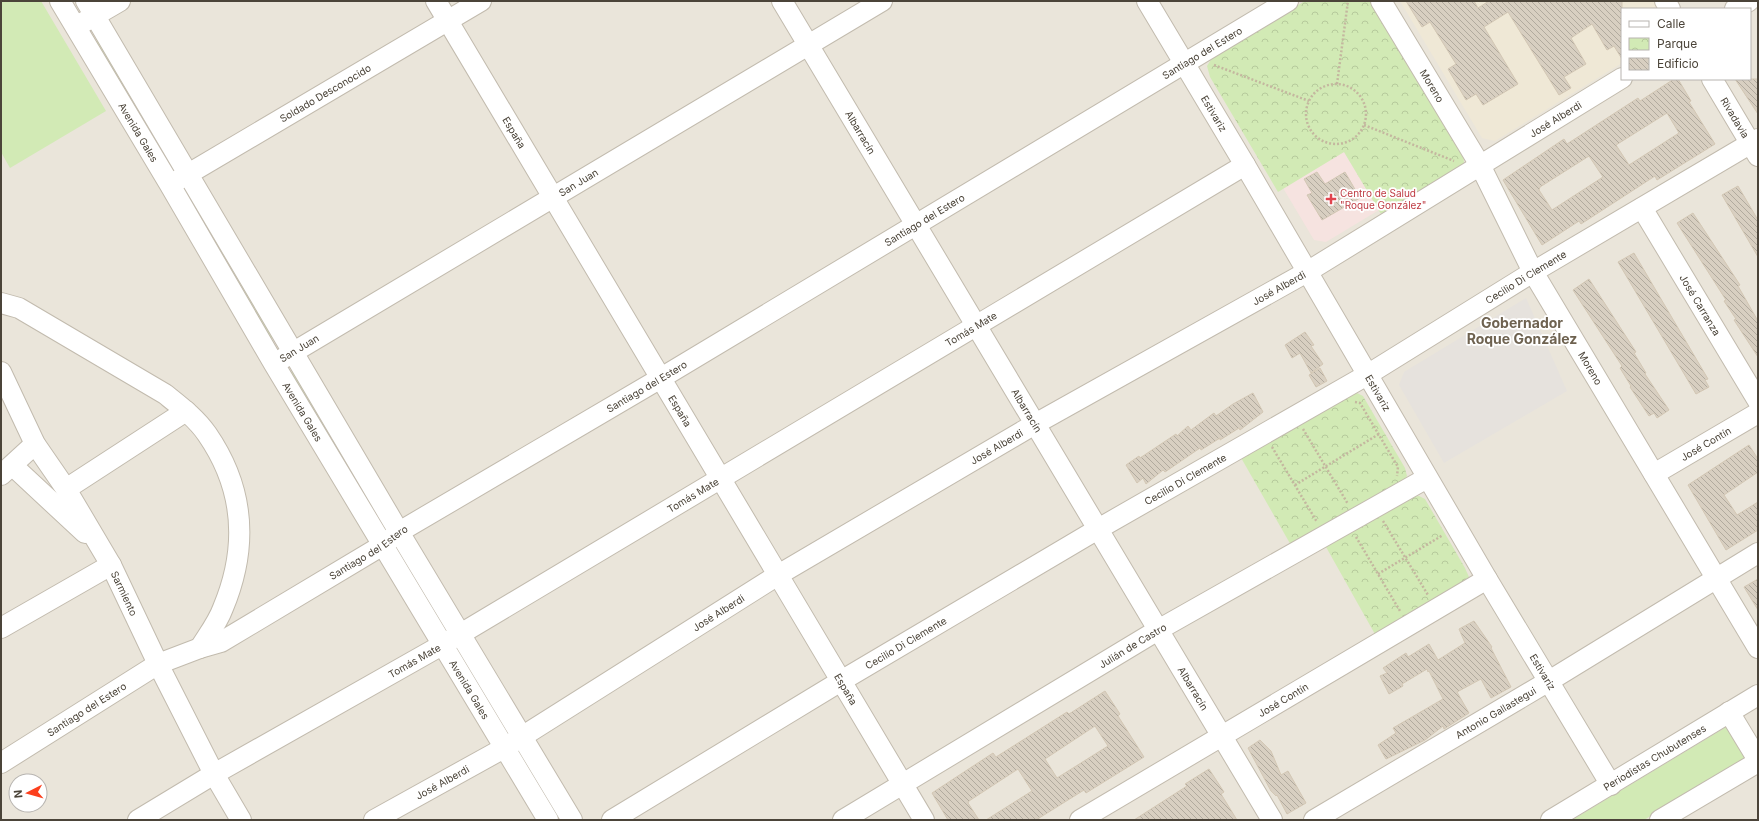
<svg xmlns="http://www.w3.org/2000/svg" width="1759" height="821" font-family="Inter,sans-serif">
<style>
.residential{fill:#eae5da;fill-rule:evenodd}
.industrial{fill:#e6e2dd}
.education{fill:#efe8d6}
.medical{fill:#f6e3e0}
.green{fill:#d2eab5}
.park{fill:url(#park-crowns)}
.building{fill:url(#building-back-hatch);stroke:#d3c7b4;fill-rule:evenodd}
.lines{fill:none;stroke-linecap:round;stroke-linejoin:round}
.minor-casing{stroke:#c2bbae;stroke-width:22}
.path{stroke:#c4b79f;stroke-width:2.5;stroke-dasharray:2 2;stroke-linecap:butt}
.minor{stroke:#fff;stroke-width:20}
.health-dot{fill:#e0444e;stroke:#fff;stroke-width:1.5}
.labels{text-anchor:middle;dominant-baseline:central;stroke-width:3.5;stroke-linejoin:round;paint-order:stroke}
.street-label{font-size:10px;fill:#4b4439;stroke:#fff}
.health-label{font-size:10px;fill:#be3a42;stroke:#fff;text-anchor:start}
.district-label{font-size:14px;font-weight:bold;fill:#6e6250;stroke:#fff}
</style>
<defs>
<pattern id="park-crowns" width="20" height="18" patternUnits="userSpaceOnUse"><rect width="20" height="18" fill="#d2eab5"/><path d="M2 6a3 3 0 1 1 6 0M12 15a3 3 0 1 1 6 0" fill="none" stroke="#b6ca9c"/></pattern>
<pattern id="building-back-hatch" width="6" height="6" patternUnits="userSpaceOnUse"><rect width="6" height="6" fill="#d8cfc1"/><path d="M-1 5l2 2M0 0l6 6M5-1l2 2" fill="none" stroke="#b1aa9e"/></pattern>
</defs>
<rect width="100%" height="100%" fill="#f6f3ec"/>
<path class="residential" d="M 1,1 L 1758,1 L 1758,820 L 1,820 ZM 1622,9 L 1750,9 L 1750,79 L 1622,79 ZM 16,781 L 40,781 L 40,805 L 16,805 Z"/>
<path class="industrial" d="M 1526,298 L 1567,391 L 1444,463 L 1399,385 L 1404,372 Z"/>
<path class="education" d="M 1400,1 L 1656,1 L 1660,9 L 1622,9 L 1622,63 L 1495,141 L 1482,138 Z"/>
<path class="medical" d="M 1344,152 L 1379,210 L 1326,242 L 1314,240 L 1283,188 Z"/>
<g class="green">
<path d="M 1,1 L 41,1 L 106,111 L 10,168 L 1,152 Z"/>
<path d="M 99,40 L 173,161 L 167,164 L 94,43 Z"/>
<path d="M 194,197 L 275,336 L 270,339 L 188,200 Z"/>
<path d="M 295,370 L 381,514 L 375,517 L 289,373 Z"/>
<path d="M 1726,727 L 1746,759 L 1644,820 L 1572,820 Z"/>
</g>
<g class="park">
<path d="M 1305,1 L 1373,1 L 1463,154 L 1464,163 L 1459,168 L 1381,214 L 1344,152 L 1278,192 L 1210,77 L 1207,66 L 1213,56 Z"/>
<path d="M 1355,392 L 1363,396 L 1405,468 L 1407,476 L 1402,483 L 1292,547 L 1240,456 Z"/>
<path d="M 1419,496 L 1425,499 L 1465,568 L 1469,577 L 1466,584 L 1376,636 L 1326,547 L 1412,497 Z"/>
</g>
<g class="building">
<path d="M 1406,1 L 1474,1 L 1478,8 L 1489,1 L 1622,1 L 1622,59 L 1614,46 L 1607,50 L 1592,24 L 1571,38 L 1586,64 L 1564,77 L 1571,88 L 1559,95 L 1508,12 L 1484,27 L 1518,84 L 1483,105 L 1476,94 L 1466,100 L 1448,69 L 1456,64 L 1430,22 L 1422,27 Z"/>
<path d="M 1674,79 L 1678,79 L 1691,101 L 1689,102 L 1715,144 L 1657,180 L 1655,176 L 1581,224 L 1579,221 L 1542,245 L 1503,180 L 1564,139 L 1567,144 L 1638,98 L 1640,101 ZM 1667,113 L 1679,133 L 1629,165 L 1616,145 ZM 1589,156 L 1603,177 L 1552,210 L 1539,190 L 1540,187 Z"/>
<path d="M 1735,79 L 1758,79 L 1758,114 Z"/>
<path d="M 1317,172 L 1325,184 L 1345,172 L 1360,198 L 1322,220 L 1307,195 L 1312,193 L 1304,179 Z"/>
<path d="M 1738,186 L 1758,220 L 1758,257 L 1722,195 Z"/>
<path d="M 1693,213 L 1740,285 L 1738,286 L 1758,321 L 1758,357 L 1734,320 L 1736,319 L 1724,301 L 1726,300 L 1677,223 Z"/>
<path d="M 1634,253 L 1708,379 L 1705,380 L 1709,387 L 1696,394 L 1618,262 Z"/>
<path d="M 1589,279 L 1636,352 L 1634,353 L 1646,373 L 1645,374 L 1669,410 L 1657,418 L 1654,413 L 1649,416 L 1630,387 L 1631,386 L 1620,368 L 1622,366 L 1573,290 Z"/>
<path d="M 1305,332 L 1314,345 L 1311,346 L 1323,364 L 1311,373 L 1300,353 L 1292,358 L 1285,345 Z"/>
<path d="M 1320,368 L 1327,381 L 1316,387 L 1309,375 Z"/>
<path d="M 1253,393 L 1263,412 L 1240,430 L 1239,428 L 1220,440 L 1220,438 L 1201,450 L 1200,448 L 1165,472 L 1163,470 L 1146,484 L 1143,478 L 1137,483 L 1126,465 L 1139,456 L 1140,458 L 1176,434 L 1177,436 L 1188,426 L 1191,430 L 1214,413 L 1216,416 L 1233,404 Z"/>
<path d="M 1749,445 L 1758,459 L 1758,472 L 1724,495 L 1737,515 L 1758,502 L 1758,530 L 1726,550 L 1688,485 Z"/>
<path d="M 1758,579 L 1758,610 L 1744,587 Z"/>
<path d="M 1474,621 L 1492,647 L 1491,648 L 1511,687 L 1491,698 L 1481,679 L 1457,692 L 1469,713 L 1444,729 L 1443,726 L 1425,740 L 1386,759 L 1378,745 L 1396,733 L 1393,728 L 1443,699 L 1429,671 L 1428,672 L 1427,669 L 1402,684 L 1403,686 L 1389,694 L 1380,676 L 1387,673 L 1383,668 L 1406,653 L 1408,657 L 1429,644 L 1438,660 L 1465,643 L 1459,629 Z"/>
<path d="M 1105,691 L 1120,714 L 1118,716 L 1144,757 L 1086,793 L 1084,790 L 1036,820 L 986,820 L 1032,791 L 1018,769 L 969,801 L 968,803 L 979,820 L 948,820 L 932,793 L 993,753 L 996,757 L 1067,712 L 1069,714 ZM 1095,726 L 1108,746 L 1057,778 L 1045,759 Z"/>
<path d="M 1260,740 L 1271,751 L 1281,775 L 1288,771 L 1306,803 L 1287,814 L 1277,795 L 1276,796 L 1271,791 L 1248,748 Z"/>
<path d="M 1209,769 L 1224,792 L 1221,794 L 1237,820 L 1134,820 L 1187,786 L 1185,784 Z"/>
</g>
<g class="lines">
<defs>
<g id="minor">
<path id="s1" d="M 60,1 L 170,185 L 274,364 L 548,820"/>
<path d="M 86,1 L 399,532 L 572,820"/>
<path id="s2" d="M 436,1 L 924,820"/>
<path id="s3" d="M 782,1 L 1272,820"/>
<path id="s4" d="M 1147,1 L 1245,165 L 1487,579 L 1611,785"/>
<path id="s5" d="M 1381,1 L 1480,165 L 1533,272 L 1758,648"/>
<path d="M 1665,1 L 1670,9"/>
<path d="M 1735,9 L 1749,1"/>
<path d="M 84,22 L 120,1"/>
<path id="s6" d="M 1712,79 L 1758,156"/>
<path id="s7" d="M 178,180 L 481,1"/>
<path id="s8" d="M 1642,208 L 1758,401"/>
<path d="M 1,303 L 19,308 L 165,394 C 180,406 196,418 207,434 C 245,489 248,548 223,608 C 218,622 208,635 200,648"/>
<path id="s9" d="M 282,359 L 882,1"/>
<path id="s10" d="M 1,372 L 35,444 L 66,489 L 111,565 L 158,664 L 214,774 L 241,820"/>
<path d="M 13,466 L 85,533"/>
<path id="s11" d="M 1654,474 L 1758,413"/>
<path d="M 1,475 L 35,444"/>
<path d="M 66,489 L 186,411"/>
<path d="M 1,628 L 111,565"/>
<path d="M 1729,712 L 1758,760"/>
<path id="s12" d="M 1,763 L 158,664 L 200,648 L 221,642 L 383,545 L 399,532 L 661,378 L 1288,1"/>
<path id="s13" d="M 138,820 L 214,774 L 442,645 L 1245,165"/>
<path id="s14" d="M 374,820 L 504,748 L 778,575 L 1035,424 L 1307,272 L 1622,78"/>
<path id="s15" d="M 612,820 L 841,681 L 1098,529 L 1367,375 L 1533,272 L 1758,139"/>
<path id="s16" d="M 843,820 L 1158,630 L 1427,478"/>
<path id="s17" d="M 1080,820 L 1487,579"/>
<path id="s18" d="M 1314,820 L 1549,681 L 1758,553"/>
<path id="s19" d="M 1551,820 L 1758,695"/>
<path d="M 1660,820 L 1758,762"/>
</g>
</defs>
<use href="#minor" class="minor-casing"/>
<g class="path">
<path d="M 1214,65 L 1309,101"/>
<path d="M 1337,84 L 1348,1"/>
<circle cx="1336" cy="114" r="30"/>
<path d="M 1364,125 L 1454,161"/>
<path d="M 1355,402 L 1360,403 L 1398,467 L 1397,476"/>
<path d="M 1303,429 L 1348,504"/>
<path d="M 1272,447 L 1317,522"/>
<path d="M 1295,485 L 1379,434"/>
<path d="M 1383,521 L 1428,595"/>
<path d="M 1356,537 L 1400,611"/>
<path d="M 1378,574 L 1443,535"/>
</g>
<use href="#minor" class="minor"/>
</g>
<path class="health-dot" d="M1329 193h4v4h4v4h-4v4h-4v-4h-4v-4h4z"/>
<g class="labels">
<g class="street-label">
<text stroke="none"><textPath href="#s12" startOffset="1397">Santiago del Estero</textPath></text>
<text stroke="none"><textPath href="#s5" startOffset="99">Moreno</textPath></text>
<text stroke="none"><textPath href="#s7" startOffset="171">Soldado Desconocido</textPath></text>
<text stroke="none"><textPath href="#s4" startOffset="131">Estivariz</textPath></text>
<text stroke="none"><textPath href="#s14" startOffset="1374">José Alberdi</textPath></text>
<text stroke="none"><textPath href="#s6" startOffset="45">Rivadavia</textPath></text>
<text stroke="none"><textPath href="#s1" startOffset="153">Avenida Gales</textPath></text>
<text stroke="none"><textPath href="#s2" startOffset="153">España</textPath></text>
<text stroke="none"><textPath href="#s3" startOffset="153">Albarracín</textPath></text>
<text stroke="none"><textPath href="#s9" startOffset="345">San Juan</textPath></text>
<text stroke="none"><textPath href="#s12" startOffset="1073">Santiago del Estero</textPath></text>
<text stroke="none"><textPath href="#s15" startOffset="1063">Cecilio Di Clemente</textPath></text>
<text stroke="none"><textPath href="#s14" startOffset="1050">José Alberdi</textPath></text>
<text stroke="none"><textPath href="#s8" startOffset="113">José Carranza</textPath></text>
<text stroke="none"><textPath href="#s13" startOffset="967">Tomás Mate</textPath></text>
<text transform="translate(299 348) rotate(-31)">San Juan</text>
<text stroke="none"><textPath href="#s5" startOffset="423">Moreno</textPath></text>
<text stroke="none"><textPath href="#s12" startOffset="749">Santiago del Estero</textPath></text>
<text stroke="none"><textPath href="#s4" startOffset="455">Estivariz</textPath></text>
<text stroke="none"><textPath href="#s3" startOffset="477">Albarracín</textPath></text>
<text stroke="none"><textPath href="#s1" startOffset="477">Avenida Gales</textPath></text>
<text stroke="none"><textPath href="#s2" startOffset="477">España</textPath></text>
<text stroke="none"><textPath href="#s11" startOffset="60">José Contín</textPath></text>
<text stroke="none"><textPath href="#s14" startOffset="726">José Alberdi</textPath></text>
<text stroke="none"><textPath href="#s15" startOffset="667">Cecilio Di Clemente</textPath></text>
<text stroke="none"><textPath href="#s13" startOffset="643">Tomás Mate</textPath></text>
<text stroke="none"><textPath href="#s12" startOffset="425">Santiago del Estero</textPath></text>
<text stroke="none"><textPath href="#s10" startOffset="254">Sarmiento</textPath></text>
<text stroke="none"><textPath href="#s14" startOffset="402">José Alberdi</textPath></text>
<text stroke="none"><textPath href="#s15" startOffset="343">Cecilio Di Clemente</textPath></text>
<text stroke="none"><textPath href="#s16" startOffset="338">Julián de Castro</textPath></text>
<text stroke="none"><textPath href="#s13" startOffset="319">Tomás Mate</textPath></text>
<text stroke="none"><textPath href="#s4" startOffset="779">Estivariz</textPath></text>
<text stroke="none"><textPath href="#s1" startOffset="801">Avenida Gales</textPath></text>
<text stroke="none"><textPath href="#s2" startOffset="801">España</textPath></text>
<text stroke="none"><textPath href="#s3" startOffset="801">Albarracín</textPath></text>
<text stroke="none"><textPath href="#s17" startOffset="236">José Contín</textPath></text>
<text stroke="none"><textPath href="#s12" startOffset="101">Santiago del Estero</textPath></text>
<text stroke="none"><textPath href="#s18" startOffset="211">Antonio Gallastegui</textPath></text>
<text stroke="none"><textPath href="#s19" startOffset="121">Periodistas Chubutenses</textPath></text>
<text stroke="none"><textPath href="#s14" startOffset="78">José Alberdi</textPath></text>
</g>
<g class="health-label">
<text x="1340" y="193">Centro de Salud<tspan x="1340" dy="12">"Roque González"</tspan></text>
</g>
<g class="district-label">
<text x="1522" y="322">Gobernador<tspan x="1522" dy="16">Roque González</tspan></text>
</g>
</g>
<rect width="1759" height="821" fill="none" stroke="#4b4439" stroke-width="4"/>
<rect x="1621" y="8" width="130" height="72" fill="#ffffff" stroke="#b7b4b0"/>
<rect x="1629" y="21" width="20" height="6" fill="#ffffff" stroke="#b7b4b0"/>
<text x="1657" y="28" font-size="12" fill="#4b4439">Calle</text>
<rect x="1629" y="38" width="20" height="12" fill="url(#park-crowns)" stroke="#b7b4b0"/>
<text x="1657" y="48" font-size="12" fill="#4b4439">Parque</text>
<rect x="1629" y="58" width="20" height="12" fill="url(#building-back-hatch)" stroke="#b7b4b0"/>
<text x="1657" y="68" font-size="12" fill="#4b4439">Edificio</text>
<g transform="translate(28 793) rotate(264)"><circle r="19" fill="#ffffff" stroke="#b7b4b0"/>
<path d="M0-3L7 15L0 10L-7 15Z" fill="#fc3f1d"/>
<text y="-6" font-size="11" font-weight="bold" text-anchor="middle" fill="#4b4439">N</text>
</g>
</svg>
